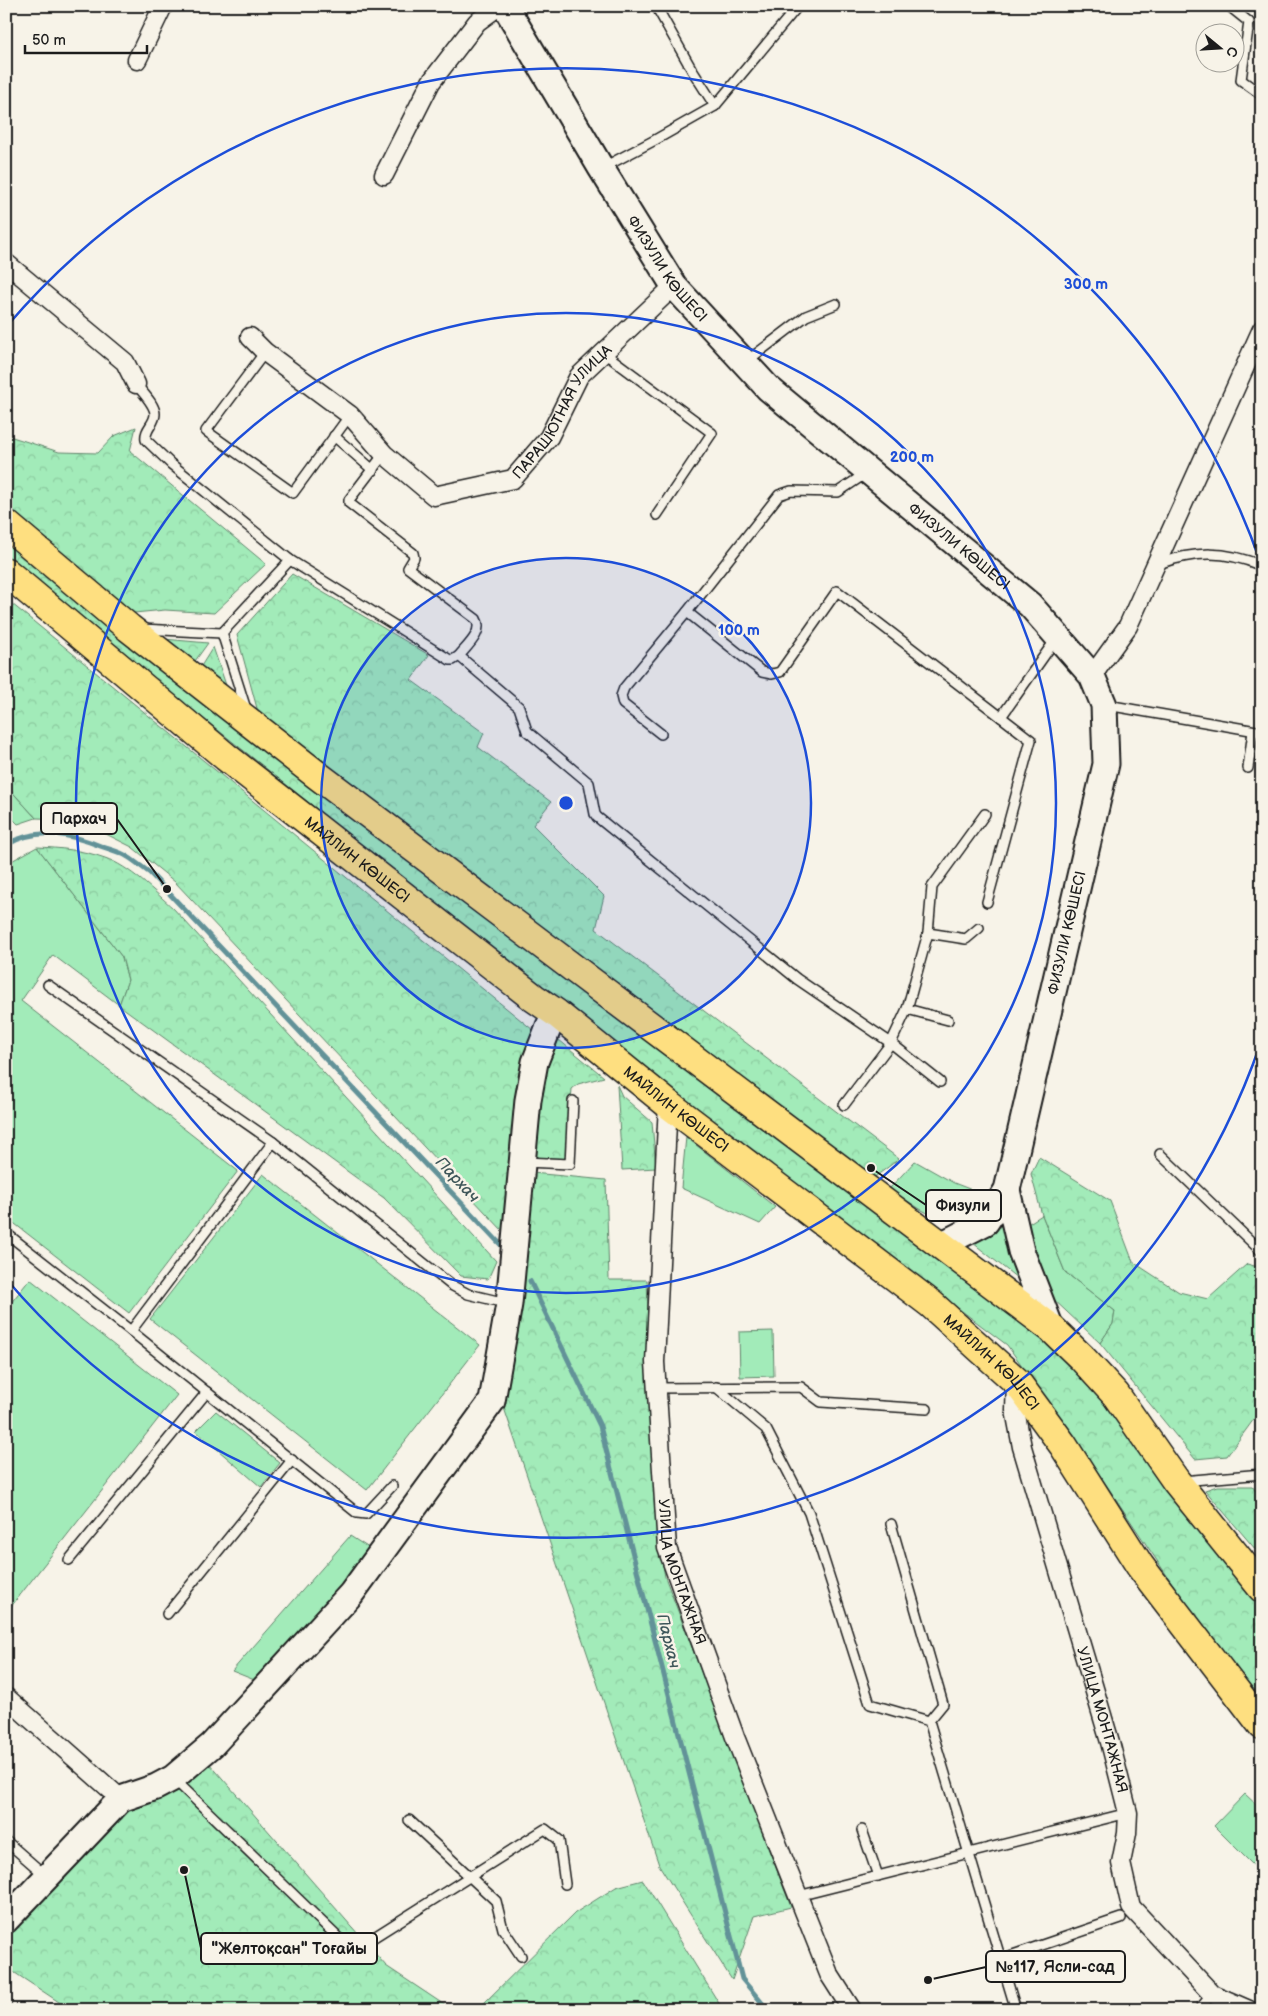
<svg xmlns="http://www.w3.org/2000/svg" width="1268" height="2016" font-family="'Balsamiq Sans',sans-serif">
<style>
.grass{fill:#a2ebb9;stroke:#5f846a}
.forest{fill:url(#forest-crowns);stroke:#5f846a}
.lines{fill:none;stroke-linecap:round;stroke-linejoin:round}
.stream{stroke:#629298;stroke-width:5}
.lane-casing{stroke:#1c1c1c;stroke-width:12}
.street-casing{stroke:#1c1c1c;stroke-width:21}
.secondary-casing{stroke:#1c1c1c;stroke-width:29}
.primary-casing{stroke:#1c1c1c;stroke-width:31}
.lane{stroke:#f7f3e8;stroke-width:9}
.street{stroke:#f7f3e8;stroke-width:18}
.secondary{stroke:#f7f3e8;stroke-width:25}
.primary{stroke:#fedf80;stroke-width:28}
.ring{fill:none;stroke:#1d4ed8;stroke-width:2.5}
.labels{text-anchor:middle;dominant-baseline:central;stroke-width:5;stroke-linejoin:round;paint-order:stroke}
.street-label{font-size:15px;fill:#1c1c1c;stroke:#f7f3e8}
.water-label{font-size:16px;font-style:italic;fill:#3f575a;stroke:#f7f3e8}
.centre{fill:#1d4ed8;stroke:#f7f3e8;stroke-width:2.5}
.ring-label{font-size:15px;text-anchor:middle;font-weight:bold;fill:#1d4ed8;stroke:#f7f3e8;stroke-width:5;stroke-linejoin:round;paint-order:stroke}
.leader{fill:none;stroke:#1c1c1c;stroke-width:2}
.callout-dot{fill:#1c1c1c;stroke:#f7f3e8;stroke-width:2}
.callout{fill:#f7f3e8;stroke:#1c1c1c;stroke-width:2}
.callout-label{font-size:16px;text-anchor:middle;font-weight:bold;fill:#1c1c1c}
</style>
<defs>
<pattern id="forest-crowns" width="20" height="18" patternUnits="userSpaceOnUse" patternTransform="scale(1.25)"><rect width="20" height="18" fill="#a2ebb9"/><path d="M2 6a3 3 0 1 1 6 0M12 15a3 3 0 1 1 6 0" fill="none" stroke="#8bc99e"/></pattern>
</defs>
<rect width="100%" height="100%" fill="#f7f3e8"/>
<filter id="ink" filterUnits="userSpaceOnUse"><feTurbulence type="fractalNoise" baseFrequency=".02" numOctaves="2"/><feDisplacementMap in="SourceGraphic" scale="10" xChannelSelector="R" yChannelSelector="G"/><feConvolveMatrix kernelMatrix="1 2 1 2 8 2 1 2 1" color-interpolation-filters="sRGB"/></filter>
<g filter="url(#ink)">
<g class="grass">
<path d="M 6,785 L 36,818 L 18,824 L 6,812 Z"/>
<path d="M 37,847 L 122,957 L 128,980 L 119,1005 L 53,955 L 21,1001 L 238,1171 L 129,1313 L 6,1217 L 6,864 Z"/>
<path d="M 686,1137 L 775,1207 L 760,1224 L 681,1188 Z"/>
<path d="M 915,1161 L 954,1183 L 985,1195 L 960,1214 L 935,1217 L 920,1209 L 889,1189 Z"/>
<path d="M 263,1174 L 480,1345 L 367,1490 L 150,1319 Z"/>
<path d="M 1007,1214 L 1027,1286 L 968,1239 Z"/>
<path d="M 1042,1215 L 1065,1272 L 1115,1311 L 1113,1324 L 1100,1343 L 1050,1296 L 1023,1227 Z"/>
<path d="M 30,1279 L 177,1395 L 6,1613 L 6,1309 Z"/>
<path d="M 773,1331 L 774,1376 L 740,1377 L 739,1332 Z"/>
<path d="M 216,1411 L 280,1463 L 261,1487 L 196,1431 Z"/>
<path d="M 350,1536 L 372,1550 L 257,1681 L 232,1671 Z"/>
<path d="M 1245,1794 L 1262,1810 L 1262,1874 L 1214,1826 Z"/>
</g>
<g class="forest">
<path d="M 136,427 L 130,451 L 266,564 L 214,613 L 165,610 L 134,613 L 6,506 L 6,435 L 59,452 L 98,453 L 114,436 Z"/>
<path d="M 6,534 L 1047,1332 L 1116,1408 L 1262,1599 L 1262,1699 L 1196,1619 L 1085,1453 L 1007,1345 L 716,1126 L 616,1044 L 358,842 L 114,647 L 6,556 Z"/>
<path d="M 292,574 L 429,655 L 411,680 L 484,733 L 478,747 L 551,802 L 533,825 L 604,896 L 596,929 L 899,1159 L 872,1179 L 587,967 L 258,712 L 237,635 Z"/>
<path d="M 6,599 L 533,1030 L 523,1072 L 503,1231 L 175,882 L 132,847 L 98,830 L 71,819 L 36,818 L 6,785 Z"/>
<path d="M 153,638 L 208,643 L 190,668 Z"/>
<path d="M 213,647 L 230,697 L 198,671 Z"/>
<path d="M 37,847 C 60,848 83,850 105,858 C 129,866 155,892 173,908 L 496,1261 L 488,1279 L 461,1276 L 384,1198 L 119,1005 L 128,980 L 122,957 Z"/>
<path d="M 553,1035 L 604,1077 L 578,1084 L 572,1089 L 566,1159 L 526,1157 Z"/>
<path d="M 617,1085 L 622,1096 L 652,1122 L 656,1168 L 622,1170 Z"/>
<path d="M 1039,1157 L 1110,1201 L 1133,1262 L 1179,1292 L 1208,1299 L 1247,1264 L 1262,1268 L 1262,1408 L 1227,1456 L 1195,1459 L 1100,1343 L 1113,1324 L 1115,1311 L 1065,1272 L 1042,1215 L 1031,1174 Z"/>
<path d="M 532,1173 L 606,1180 L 609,1280 L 647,1280 L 656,1525 L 665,1577 L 791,1907 L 754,1916 L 732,1980 L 659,1865 L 501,1399 Z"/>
<path d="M 1217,1486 L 1252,1486 L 1262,1498 L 1262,1557 L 1205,1490 Z"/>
<path d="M 209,1763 L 386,1966 L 452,2010 L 71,2010 L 6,1967 L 6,1933 L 125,1808 Z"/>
<path d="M 643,1880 L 723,2010 L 477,2010 L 575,1913 L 616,1887 Z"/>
</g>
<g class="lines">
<g class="stream">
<path d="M 6,845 C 38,826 71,834 103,847 C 111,850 121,852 128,857 C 136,862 143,868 150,873 L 502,1246"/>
<path d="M 530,1281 L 600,1426 L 742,1979 L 768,2010"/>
</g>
<defs>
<g id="lane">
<path d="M 1229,6 L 1249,22 L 1241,80 L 1262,95"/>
<path d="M 715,106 L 798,6"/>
<path d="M 604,167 L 655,140 L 715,106 L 692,70 L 656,6"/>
<path d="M 265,352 L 206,431 L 293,493 L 350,415"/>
<path d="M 604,353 L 712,433 L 657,515"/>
<path d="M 747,361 L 806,316 L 836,304"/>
<path d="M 136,384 C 141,391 155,404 155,414 C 155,424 144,429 146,440 L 171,464 L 290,560 L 450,660 L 453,660 L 459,656 L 519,707 L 527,731 L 589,783 L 595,814 L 597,817 L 797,979 L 891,1043 L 940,1082"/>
<path d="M 334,436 L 373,470"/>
<path d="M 384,454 L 349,500 L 349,503 L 413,553 L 414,558 L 408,568 L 476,619 C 484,632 467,646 459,656"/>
<path d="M 1158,564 C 1195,551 1225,550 1262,566"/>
<path d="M 687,612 L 762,672 L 772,674 L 780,672 L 837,591 L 1031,740 L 987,902"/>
<path d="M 142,629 L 222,633 L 290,560"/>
<path d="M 222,633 L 246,709"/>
<path d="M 1107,705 L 1262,732"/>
<path d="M 1001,717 L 1056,639"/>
<path d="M 661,734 L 623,704 L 621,696 L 624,688 L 687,612 L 779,495 L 791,491 L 838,492 L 868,472"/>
<path d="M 1248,768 L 1253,731"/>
<path d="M 928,933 L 932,887 L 985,814"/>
<path d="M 48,985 L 273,1142 L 451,1285 L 468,1294 L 506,1303"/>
<path d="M 907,1009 L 948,1020"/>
<path d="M 844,1105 L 891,1043 L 907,1009 L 928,933 L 966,939 L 979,928"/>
<path d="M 273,1142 L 131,1331 L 357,1513 L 366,1514 L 392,1486"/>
<path d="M 1160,1154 L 1262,1252"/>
<path d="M 524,1162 L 570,1164 L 573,1101"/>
<path d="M 6,1233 L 131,1331"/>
<path d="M 716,1387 L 766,1429 L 809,1513 L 870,1704 L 929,1721 L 1016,2010"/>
<path d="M 656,1388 L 801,1387 L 821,1402 L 927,1409"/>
<path d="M 1182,1481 L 1262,1474"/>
<path d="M 891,1524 L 943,1704 L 929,1721"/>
<path d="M 69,1560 L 207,1392"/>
<path d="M 167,1614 L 292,1460"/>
<path d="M 175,1780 L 352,1951 L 545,1829 L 559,1840 L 565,1884"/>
<path d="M 409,1820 L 496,1901 L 503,1929 L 521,1956"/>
<path d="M 862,1830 L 878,1876"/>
<path d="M 6,1841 L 46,1876"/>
<path d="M 798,1896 L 1128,1813"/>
<path d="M 1001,1959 L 1121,1918"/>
<path d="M 1199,2010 L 1212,1994"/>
</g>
<g id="street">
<path d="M 137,60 L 163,6"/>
<path d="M 384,175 L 431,82 L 477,22 L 499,6"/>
<path d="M 6,263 L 125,362 L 136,384"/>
<path id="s1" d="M 250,337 L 265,352 L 350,415 L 384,454 L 434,496 L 513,479 L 549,437 L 579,376 L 674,286"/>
<path d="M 1092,676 L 1128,626 L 1262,329"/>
<path id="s2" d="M 668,1104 L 655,1362 L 667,1548 L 735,1737 L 829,1974 L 852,2010"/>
<path id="s3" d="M 1016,1381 L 1015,1410 L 1022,1447 L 1110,1742 L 1128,1813 L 1127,1833 L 1121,1863 L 1131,1907 L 1212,1994 L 1249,2010"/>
<path d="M 6,1697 L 121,1799"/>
</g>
<g id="secondary">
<path id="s4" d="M 505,6 L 601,168 L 674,286 L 768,388 L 1030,605 L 1092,676 L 1104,705 L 1106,764 L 1007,1190 L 986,1222 L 941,1245"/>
<path d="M 1007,1190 L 1021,1251 L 1051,1328"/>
<path d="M 6,1920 L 121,1799 L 156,1787 L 173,1778 L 212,1745 L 351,1594 L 492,1401 L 509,1304 L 528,1100 L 535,1062 L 549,1026 L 556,1013"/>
</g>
<g id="primary">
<path d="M 6,524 L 129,628 L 317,775 L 1051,1328 L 1082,1358 L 1116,1395 L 1176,1481 L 1262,1588"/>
<path id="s5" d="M 6,572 L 226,757 L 534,998 L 556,1013 L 668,1104 L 931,1304 L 1016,1381 L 1063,1445 L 1140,1566 L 1262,1725"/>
</g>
</defs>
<use href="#lane" class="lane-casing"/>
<use href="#street" class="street-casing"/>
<use href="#secondary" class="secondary-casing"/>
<use href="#primary" class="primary-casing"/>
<use href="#lane" class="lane"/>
<use href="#street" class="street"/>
<use href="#secondary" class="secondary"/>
<use href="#primary" class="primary"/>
</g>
</g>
<circle cx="566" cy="803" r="245" fill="#1d4ed8" fill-opacity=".12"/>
<g class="ring">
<circle cx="566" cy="803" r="245"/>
<circle cx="566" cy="803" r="490"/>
<path d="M1261 1042A735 735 0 0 1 7 1280M7 326A735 735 0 0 1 1261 564"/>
</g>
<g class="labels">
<g class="street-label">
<text stroke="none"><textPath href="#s4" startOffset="309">ФИЗУЛИ КӨШЕСІ</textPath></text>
<text stroke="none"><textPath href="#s1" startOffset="409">ПАРАШЮТНАЯ УЛИЦА</textPath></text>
<text stroke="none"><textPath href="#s4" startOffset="714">ФИЗУЛИ КӨШЕСІ</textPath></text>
<text stroke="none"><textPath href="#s5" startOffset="454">МАЙЛИН КӨШЕСІ</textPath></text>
<text transform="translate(1067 933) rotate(-77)">ФИЗУЛИ КӨШЕСІ</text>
<text stroke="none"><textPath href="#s5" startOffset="859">МАЙЛИН КӨШЕСІ</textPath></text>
<text stroke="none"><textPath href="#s5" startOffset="1264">МАЙЛИН КӨШЕСІ</textPath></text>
<text stroke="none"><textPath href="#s2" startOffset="471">УЛИЦА МОНТАЖНАЯ</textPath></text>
<text stroke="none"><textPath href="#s3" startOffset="351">УЛИЦА МОНТАЖНАЯ</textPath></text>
</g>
<g class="water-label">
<text transform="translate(457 1180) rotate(47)">Пархач</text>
<text transform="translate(668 1641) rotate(76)">Пархач</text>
</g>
</g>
<circle cx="566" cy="803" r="8" class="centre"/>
<g class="ring-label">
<text x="1086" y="289">300 m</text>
<text x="912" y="462">200 m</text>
<text x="739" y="635">100 m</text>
</g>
<path class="leader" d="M167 889L117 819M871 1168L926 1205M184 1870L201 1948M928 1980L986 1967"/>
<g class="callout-dot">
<circle cx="167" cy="889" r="5"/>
<circle cx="871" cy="1168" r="5"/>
<circle cx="184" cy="1870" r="5"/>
<circle cx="928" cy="1980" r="5"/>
</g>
<g class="callout">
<rect x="41" y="803" width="76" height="31" rx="5"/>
<rect x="926" y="1190" width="75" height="31" rx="5"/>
<rect x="201" y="1933" width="176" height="31" rx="5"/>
<rect x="986" y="1951" width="139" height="31" rx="5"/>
</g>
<g class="callout-label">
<text x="79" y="824">Пархач</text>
<text x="963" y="1211">Физули</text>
<text x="289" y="1954">"Желтоқсан" Тоғайы</text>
<text x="1055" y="1972">№117, Ясли-сад</text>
</g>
<rect width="1268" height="2016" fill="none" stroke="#f7f3e8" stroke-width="25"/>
<rect x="12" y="12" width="1243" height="1991" fill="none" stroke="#1c1c1c" stroke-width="2" filter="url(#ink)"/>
<g transform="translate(1220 48) rotate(108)"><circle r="24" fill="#f7f3e8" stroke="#9f9d96"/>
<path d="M0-4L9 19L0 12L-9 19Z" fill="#1c1c1c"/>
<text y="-8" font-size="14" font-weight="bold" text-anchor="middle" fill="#1c1c1c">С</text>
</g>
<path d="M25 45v8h122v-8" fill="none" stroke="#1c1c1c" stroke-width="2.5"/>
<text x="32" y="45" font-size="15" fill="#1c1c1c" stroke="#f7f3e8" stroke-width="4" paint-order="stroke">50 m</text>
</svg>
